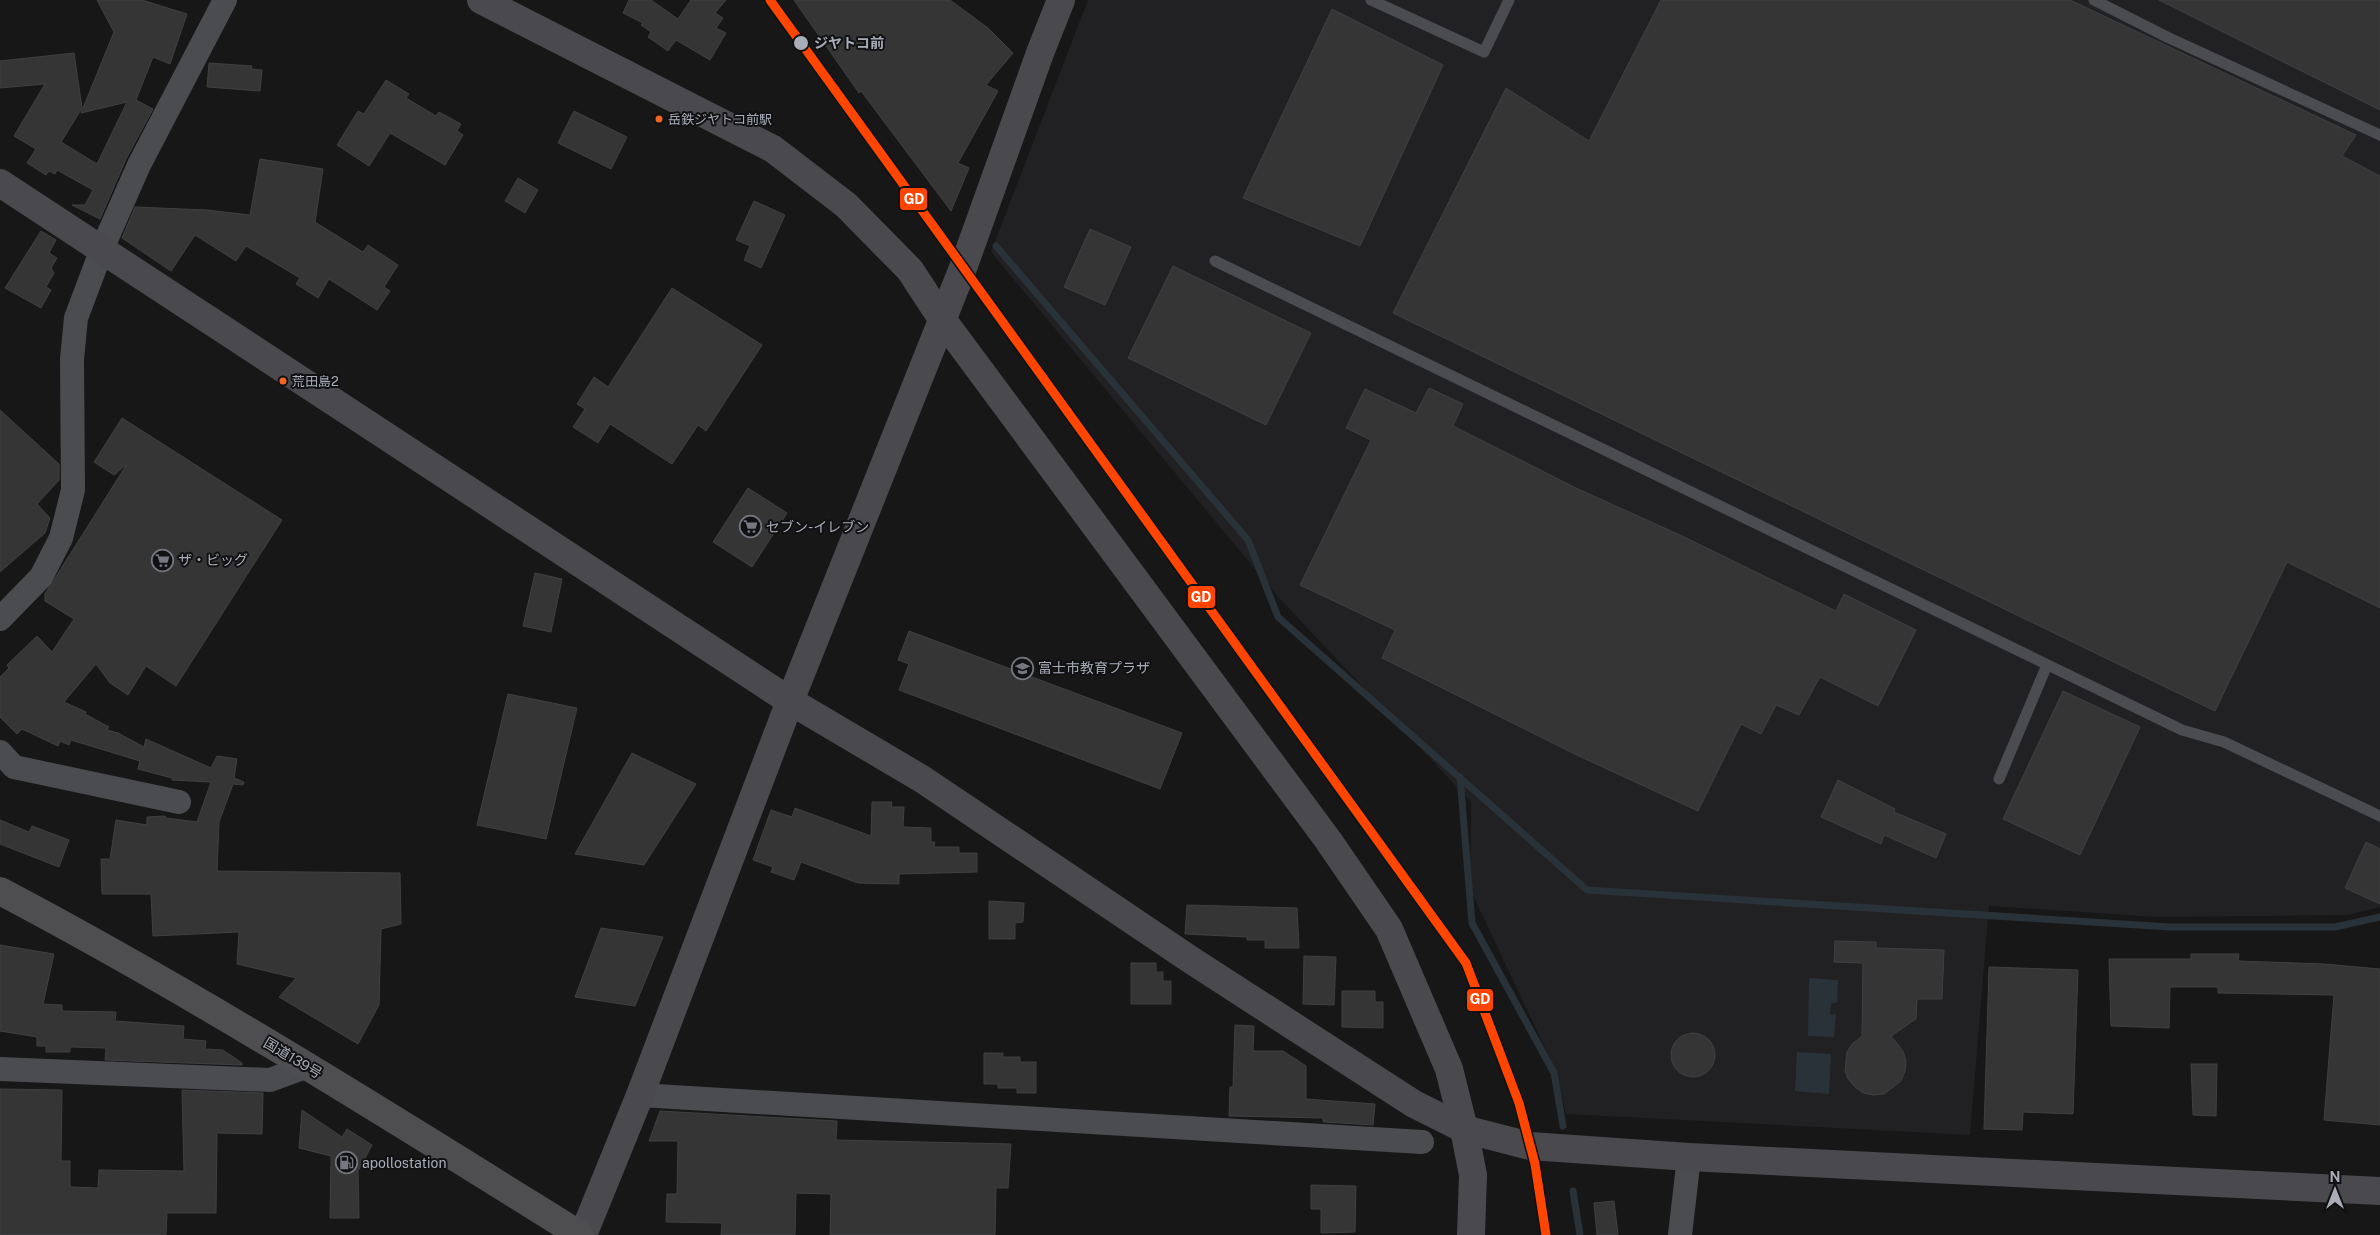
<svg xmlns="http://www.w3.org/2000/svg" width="2380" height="1235" font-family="'Public Sans','Noto Sans JP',sans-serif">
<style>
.built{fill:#212123}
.water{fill:#2a3239}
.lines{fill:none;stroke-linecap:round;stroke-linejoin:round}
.stream{stroke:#2a3239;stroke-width:7}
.building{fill:#353536;stroke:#3f4043}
.lane{stroke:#4b4c50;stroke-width:11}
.street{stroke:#4b4c50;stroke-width:24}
.secondary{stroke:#4a4a4e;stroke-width:28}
.highway{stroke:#4e4e51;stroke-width:28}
.rail-1-casing{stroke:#111113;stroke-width:12}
.rail-1{stroke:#ff4500;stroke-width:9}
.stop-dot{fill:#a8adb8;stroke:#111113;stroke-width:2}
.bus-dot{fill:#f26522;stroke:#111113;stroke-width:2}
.labels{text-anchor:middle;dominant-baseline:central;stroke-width:4;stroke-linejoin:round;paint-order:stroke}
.bus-label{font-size:13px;fill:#a8adb8;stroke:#111113;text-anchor:start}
.stop-label{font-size:14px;font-weight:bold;fill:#a8adb8;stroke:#111113;text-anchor:start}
.poi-label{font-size:14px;fill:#a8adb8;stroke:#111113;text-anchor:start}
.street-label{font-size:14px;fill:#a8adb8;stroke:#111113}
.line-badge{stroke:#111113;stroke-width:2}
.badge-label{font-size:14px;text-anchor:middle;font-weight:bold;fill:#fff}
</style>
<rect width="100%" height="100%" fill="#171717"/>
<path class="built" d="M 1088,0 L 2380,0 L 2380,907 L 2348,915 L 2156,917 L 1989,906 L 1970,1135 L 1566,1114 L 1554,1067 L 1470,889 L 1471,802 L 1281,600 L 991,252 Z"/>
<g class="water">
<path d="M 1809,978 L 1838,980 L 1837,1002 L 1831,1004 L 1830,1015 L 1836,1014 L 1834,1037 L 1808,1036 Z"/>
<path d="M 1797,1052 L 1831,1054 L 1829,1094 L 1795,1091 Z"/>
</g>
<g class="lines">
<g class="stream">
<path d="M 996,246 L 1248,540 L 1278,617 L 1587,890 L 2170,927 L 2335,927 L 2380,917"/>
<path d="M 1460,777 L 1472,923 L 1554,1073 L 1563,1126"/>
<path d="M 1573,1191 L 1580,1235"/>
</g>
</g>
<g class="building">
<path d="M 97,0 L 142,0 L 187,14 L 170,64 L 153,57 L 136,100 L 153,109 L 126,159 L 100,219 L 72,205 L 85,205 L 93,190 L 57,170 L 55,174 L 49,171 L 46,175 L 27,163 L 36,149 L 14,136 L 45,84 L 0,88 L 0,61 L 74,53 L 82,108 L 61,142 L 97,164 L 127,102 L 81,113 L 114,32 Z"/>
<path d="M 629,0 L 651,0 L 678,19 L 691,0 L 726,0 L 715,13 L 723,18 L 716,28 L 726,33 L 710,60 L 676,40 L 668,51 L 648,37 L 651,32 L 641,25 L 643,23 L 623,13 Z"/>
<path d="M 794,0 L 950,0 L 988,28 L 1013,53 L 986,85 L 998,91 L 958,163 L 969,168 L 951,211 L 861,91 L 859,93 Z"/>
<path d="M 1661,0 L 2070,0 L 2356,135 L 2342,156 L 2380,176 L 2380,608 L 2287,562 L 2215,711 L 1393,313 L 1506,88 L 1589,141 Z"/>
<path d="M 2159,0 L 2380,0 L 2380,110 Z"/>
<path d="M 1332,9 L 1443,65 L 1360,246 L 1243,198 Z"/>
<path d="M 209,63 L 252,66 L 251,69 L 262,70 L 260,91 L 207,87 Z"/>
<path d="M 386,80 L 409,94 L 406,98 L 436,116 L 439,112 L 461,124 L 457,131 L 463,135 L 445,165 L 390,133 L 369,166 L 337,145 L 358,111 L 364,114 Z"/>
<path d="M 574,111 L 627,137 L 611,169 L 558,143 Z"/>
<path d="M 260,159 L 323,169 L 315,222 L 363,252 L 368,245 L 398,265 L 384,287 L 390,291 L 377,310 L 329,279 L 318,298 L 296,284 L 300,278 L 246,246 L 236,261 L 195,235 L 171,271 L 122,238 L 135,207 L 207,210 L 250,215 Z"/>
<path d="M 518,178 L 538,190 L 525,213 L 505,201 Z"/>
<path d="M 754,201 L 785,215 L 761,268 L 744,260 L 750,246 L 736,240 Z"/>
<path d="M 1090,229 L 1131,247 L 1105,305 L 1064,287 Z"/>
<path d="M 41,231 L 56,240 L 49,253 L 57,258 L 51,268 L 54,273 L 46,287 L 51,290 L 41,308 L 5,288 Z"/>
<path d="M 1173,266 L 1311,333 L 1266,425 L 1128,358 Z"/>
<path d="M 672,288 L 762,345 L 706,431 L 698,425 L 672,464 L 610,424 L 598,443 L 573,427 L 585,409 L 577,404 L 594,377 L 608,387 Z"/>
<path d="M 1429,388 L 1463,404 L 1453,426 L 1576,488 L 1680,535 L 1836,611 L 1844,594 L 1916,630 L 1878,706 L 1820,677 L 1799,715 L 1776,705 L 1761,734 L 1741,724 L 1698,811 L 1581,757 L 1382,658 L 1395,630 L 1300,585 L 1371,440 L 1346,428 L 1365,389 L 1416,413 Z"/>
<path d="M 0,410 L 59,464 L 59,480 L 37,504 L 50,518 L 45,533 L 0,572 Z"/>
<path d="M 122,418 L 282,520 L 176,686 L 146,666 L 128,695 L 110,683 L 96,664 L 64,702 L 86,712 L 85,714 L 109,727 L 107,730 L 118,733 L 144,747 L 146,739 L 211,768 L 217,756 L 237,759 L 234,778 L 244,782 L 243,785 L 233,784 L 219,822 L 217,871 L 400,873 L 401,924 L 381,929 L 379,1005 L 358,1044 L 279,997 L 296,978 L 237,964 L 239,932 L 153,936 L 151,894 L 102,894 L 101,859 L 110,859 L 116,820 L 147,825 L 147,817 L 165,816 L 166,818 L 197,822 L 211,782 L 172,780 L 172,778 L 138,769 L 140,761 L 71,740 L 69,745 L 60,741 L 58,746 L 22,729 L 17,734 L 0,717 L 0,677 L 9,668 L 7,665 L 37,636 L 52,652 L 74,619 L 45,601 L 45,594 L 127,464 L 114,475 L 94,462 Z"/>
<path d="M 748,488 L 787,513 L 752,567 L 713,542 Z"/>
<path d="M 535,573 L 562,579 L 551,632 L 523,626 Z"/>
<path d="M 909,631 L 1182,733 L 1160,789 L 899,690 L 909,664 L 898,660 Z"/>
<path d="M 2063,691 L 2140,727 L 2080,855 L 2003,819 Z"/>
<path d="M 508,694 L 577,708 L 546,839 L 477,825 Z"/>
<path d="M 632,753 L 696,784 L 644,865 L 575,854 Z"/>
<path d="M 1838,780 L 1895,809 L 1894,812 L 1946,834 L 1936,858 L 1884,835 L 1881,844 L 1821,817 Z"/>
<path d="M 872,802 L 892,802 L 891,807 L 904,807 L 903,827 L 931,828 L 931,842 L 935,842 L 934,847 L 959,847 L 959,853 L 977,853 L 977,872 L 899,874 L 899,884 L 858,883 L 801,862 L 794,880 L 771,872 L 773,867 L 753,860 L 771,810 L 792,817 L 795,808 L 871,836 Z"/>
<path d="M 0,820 L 29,832 L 32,826 L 69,840 L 59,867 L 0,844 Z"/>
<path d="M 2366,842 L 2380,849 L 2380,904 L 2345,888 Z"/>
<path d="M 989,901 L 1024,903 L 1023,922 L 1015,923 L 1015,939 L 989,939 Z"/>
<path d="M 1187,905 L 1297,908 L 1299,948 L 1265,948 L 1265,940 L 1247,940 L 1247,937 L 1185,934 Z"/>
<path d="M 601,928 L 663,937 L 635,1006 L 575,997 Z"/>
<path d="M 1835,941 L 1876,942 L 1876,948 L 1944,950 L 1942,999 L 1917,999 L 1916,1019 L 1891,1036 L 1903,1051 L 1906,1061 L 1905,1071 L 1901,1081 L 1884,1094 L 1874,1095 L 1863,1093 L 1855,1087 L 1848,1079 L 1845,1071 L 1847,1052 L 1852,1044 L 1862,1036 L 1863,963 L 1834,962 Z"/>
<path d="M 0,945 L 54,954 L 43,1004 L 62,1005 L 62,1011 L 116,1012 L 115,1021 L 184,1026 L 183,1039 L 206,1041 L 205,1049 L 223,1050 L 242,1063 L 242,1065 L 105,1060 L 106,1048 L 70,1047 L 70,1052 L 46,1052 L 46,1046 L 37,1046 L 37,1037 L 0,1031 Z"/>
<path d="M 2191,954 L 2239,954 L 2238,961 L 2324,964 L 2380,969 L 2380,1125 L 2324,1120 L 2334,995 L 2218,993 L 2218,987 L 2170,987 L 2169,1028 L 2111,1026 L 2109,959 L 2191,959 Z"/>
<path d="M 1304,956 L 1336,957 L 1334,1005 L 1303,1004 Z"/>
<path d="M 1131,963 L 1156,963 L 1156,972 L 1163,972 L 1163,981 L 1171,981 L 1171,1004 L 1131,1004 Z"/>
<path d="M 1989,967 L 2078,970 L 2073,1114 L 2023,1112 L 2022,1130 L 1984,1129 Z"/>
<path d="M 1342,991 L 1375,991 L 1375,1002 L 1383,1002 L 1383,1028 L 1342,1027 Z"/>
<path d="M 1235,1025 L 1254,1026 L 1253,1051 L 1283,1051 L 1306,1066 L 1306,1099 L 1375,1104 L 1373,1125 L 1323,1122 L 1323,1118 L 1229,1116 L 1230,1087 L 1233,1087 Z"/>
<circle cx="1693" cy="1055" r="22"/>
<path d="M 984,1053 L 1003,1053 L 1003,1057 L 1020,1057 L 1020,1062 L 1036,1062 L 1036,1093 L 1017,1093 L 1017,1088 L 998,1088 L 998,1084 L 984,1084 Z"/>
<path d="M 2191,1064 L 2217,1064 L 2216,1116 L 2193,1115 Z"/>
<path d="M 0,1089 L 62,1090 L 61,1161 L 70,1161 L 70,1187 L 98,1188 L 99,1170 L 184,1171 L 182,1090 L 263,1093 L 262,1134 L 217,1133 L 216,1213 L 167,1213 L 166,1235 L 0,1235 Z"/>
<path d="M 302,1110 L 342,1137 L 347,1129 L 372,1145 L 358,1171 L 359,1218 L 330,1218 L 331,1156 L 299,1148 Z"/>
<path d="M 660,1111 L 837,1121 L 836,1140 L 1011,1144 L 1008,1188 L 996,1188 L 995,1235 L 830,1235 L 831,1194 L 796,1193 L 795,1235 L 721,1235 L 722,1223 L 666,1222 L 667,1194 L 677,1194 L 678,1141 L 649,1141 Z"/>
<path d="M 1311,1185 L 1356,1186 L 1355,1232 L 1321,1233 L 1321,1209 L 1311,1209 Z"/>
<path d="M 1614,1201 L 1618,1235 L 1597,1235 L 1594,1203 Z"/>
</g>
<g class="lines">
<g class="lane">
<path d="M 1371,0 L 1484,52 L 1509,0"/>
<path d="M 2094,0 L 2167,37 L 2380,135"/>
<path d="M 1215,261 L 2182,730 L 2224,742 L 2380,816"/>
<path d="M 1999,779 L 2047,665"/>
</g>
<g class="street">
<path d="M 0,619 L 41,577 L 61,538 L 73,490 L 72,359 L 76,318 L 102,249 L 139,165 L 225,0"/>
<path d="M 0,752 L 14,767 L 179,802"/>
<path d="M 0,1069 L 270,1080 L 308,1066"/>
<path d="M 640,1095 L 1422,1142"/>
<path d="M 1680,1235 L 1689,1157"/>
</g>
<g class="secondary">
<path d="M 481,0 L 773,149 L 846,205 L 910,270 L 942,319 L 1328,840 L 1389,929 L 1449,1069 L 1464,1129 L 1473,1175 L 1471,1235"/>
<path d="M 0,183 L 790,701 L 922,779 L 1191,960 L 1414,1104 L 1464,1129 L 1530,1146 L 1689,1157 L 2380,1191"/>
<path d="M 583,1235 L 640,1095 L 790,701 L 963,268 L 1040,53 L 1061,0"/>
</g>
<path class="highway" d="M 0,891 C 199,996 389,1116 580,1235"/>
<defs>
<path id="rail-1" d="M 770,0 L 1466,963 L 1519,1103 L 1535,1164 L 1546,1235"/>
</defs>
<use href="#rail-1" class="rail-1-casing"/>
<use href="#rail-1" class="rail-1"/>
</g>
<defs>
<symbol id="supermarket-ring" viewBox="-11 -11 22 22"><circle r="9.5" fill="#111113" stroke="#757880" stroke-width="1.5"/><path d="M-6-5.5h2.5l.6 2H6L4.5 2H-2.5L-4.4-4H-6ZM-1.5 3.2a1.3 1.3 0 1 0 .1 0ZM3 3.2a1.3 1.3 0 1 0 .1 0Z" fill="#757880"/></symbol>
<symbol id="school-ring" viewBox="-11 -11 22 22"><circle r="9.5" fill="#111113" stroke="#757880" stroke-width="1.5"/><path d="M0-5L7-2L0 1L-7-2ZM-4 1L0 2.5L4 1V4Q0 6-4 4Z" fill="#757880"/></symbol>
<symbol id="fuel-ring" viewBox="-11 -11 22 22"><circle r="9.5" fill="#111113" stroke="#757880" stroke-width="1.5"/><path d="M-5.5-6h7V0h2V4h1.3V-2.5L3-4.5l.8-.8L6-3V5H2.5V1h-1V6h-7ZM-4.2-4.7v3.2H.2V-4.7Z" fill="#757880"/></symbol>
</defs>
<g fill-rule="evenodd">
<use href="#supermarket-ring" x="738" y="514" width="25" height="25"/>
<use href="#supermarket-ring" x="150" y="548" width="25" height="25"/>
<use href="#school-ring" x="1010" y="656" width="25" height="25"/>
<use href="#fuel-ring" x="334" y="1150" width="25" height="25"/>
</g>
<circle class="stop-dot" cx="801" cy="43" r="8"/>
<g class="bus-dot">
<circle cx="659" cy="119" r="4.5"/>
<circle cx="283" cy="381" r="4.5"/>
</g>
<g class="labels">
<g class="bus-label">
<text x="668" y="119">岳鉄ジヤトコ前駅</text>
<text x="292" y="381">荒田島2</text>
</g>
<g class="stop-label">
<text x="814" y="43">ジヤトコ前</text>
</g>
<g class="poi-label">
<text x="766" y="527">セブン-イレブン</text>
<text x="178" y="560">ザ・ビッグ</text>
<text x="1038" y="668">富士市教育プラザ</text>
<text x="362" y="1163">apollostation</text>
</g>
<g class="street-label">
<text transform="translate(293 1058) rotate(31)">国道139号</text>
</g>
</g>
<g class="line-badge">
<rect x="899" y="187" width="29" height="24" rx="5" fill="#ff4500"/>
<rect x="1187" y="585" width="29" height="24" rx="5" fill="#ff4500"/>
<rect x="1466" y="988" width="28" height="24" rx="5" fill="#ff4500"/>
</g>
<g class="badge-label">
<text x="914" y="204">GD</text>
<text x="1201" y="602">GD</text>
<text x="1480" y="1004">GD</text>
</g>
<g transform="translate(2335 1190)" stroke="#111113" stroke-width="4" paint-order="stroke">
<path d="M0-4L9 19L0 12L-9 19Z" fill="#a8adb8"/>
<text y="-8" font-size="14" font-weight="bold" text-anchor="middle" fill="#a8adb8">N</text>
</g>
</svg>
